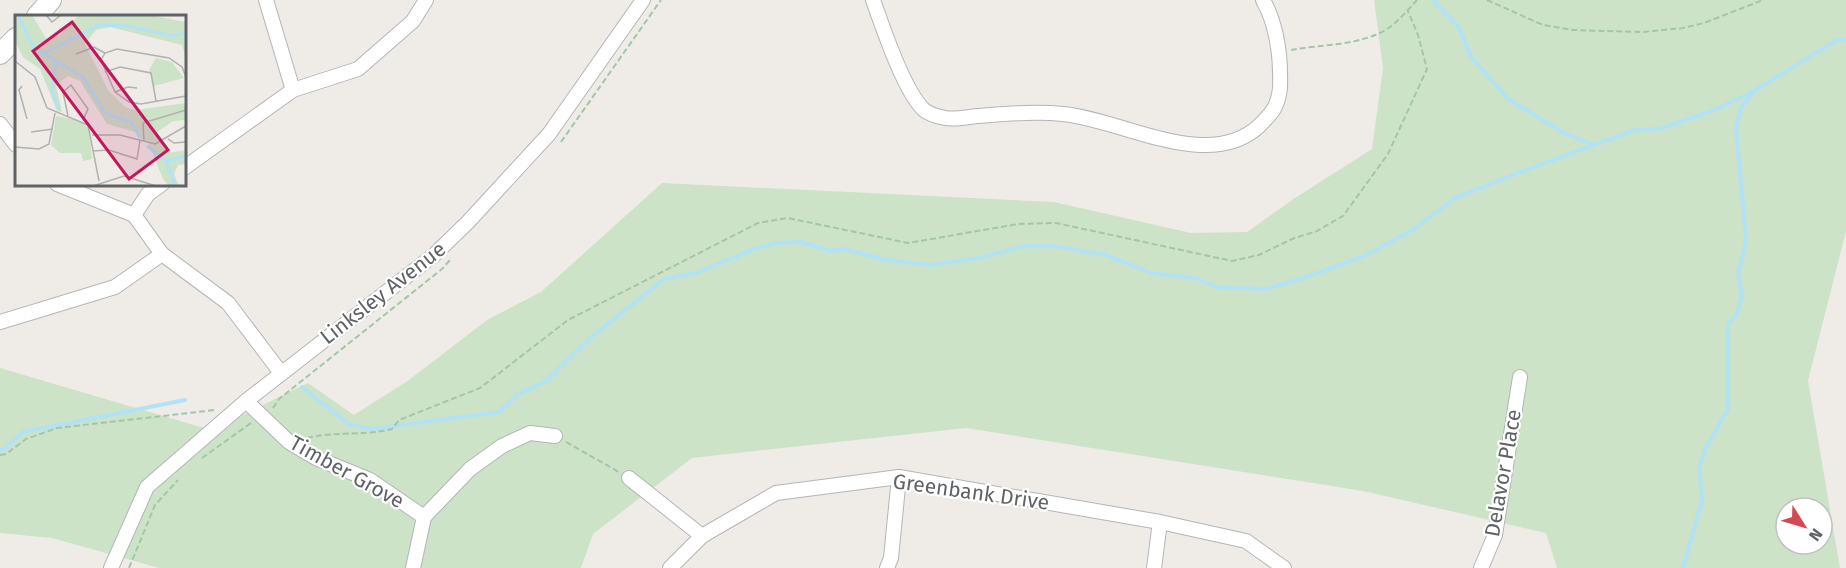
<svg xmlns="http://www.w3.org/2000/svg" width="1846" height="568" font-family="'Fira Sans',sans-serif">
<style>
.green{fill:#cce3c8;fill-rule:evenodd}
.lines{fill:none;stroke-linecap:round;stroke-linejoin:round}
.stream{stroke:#b2e2f5;stroke-width:4}
.minor-casing{stroke:#b3b5b8;stroke-width:16}
.secondary-casing{stroke:#b2b5b8;stroke-width:22}
.path{stroke:#a4c6a8;stroke-width:2;stroke-dasharray:6 3;stroke-linecap:butt}
.minor{stroke:#fff;stroke-width:14}
.secondary{stroke:#fff;stroke-width:20}
.labels{text-anchor:middle;dominant-baseline:central;stroke-width:4.5;stroke-linejoin:round;paint-order:stroke}
.street-label{font-size:21px;fill:#5f6366;stroke:#fff}
.inset-river{fill:none;stroke:#b2e2f5;stroke-width:3}
.inset-road{fill:none;stroke:#b1b1b0;stroke-width:1.5}
.view{fill:#c2185b;fill-opacity:0.15;stroke:#c2185b;stroke-width:3}
.inset-edge{fill:none;stroke:#5f6366;stroke-width:3}
</style>
<rect width="100%" height="100%" fill="#efece8"/>
<path class="green" d="M 1374,0 L 1846,0 L 1846,231 L 1808,381 L 1840,568 L 1557,568 L 1546,533 L 1363,491 L 966,428 L 692,458 L 593,534 L 581,568 L 159,568 L 52,538 L 0,533 L 0,368 L 211,430 L 308,383 L 354,415 L 409,380 L 487,320 L 541,292 L 662,183 L 1054,202 L 1191,233 L 1247,232 L 1295,198 L 1372,149 L 1383,68 ZM 1786,508 L 1822,508 L 1822,544 L 1786,544 Z"/>
<g class="lines">
<g class="stream">
<path d="M 1433,0 L 1459,27 L 1471,57 L 1508,99 L 1564,133 L 1594,145"/>
<path d="M 302,387 L 348,424 L 372,429 L 499,412 L 518,394 L 545,382 L 590,338 L 664,279 L 696,273 L 756,248 L 776,243 L 801,242 L 831,251 L 843,249 L 882,259 L 929,265 L 979,258 L 1024,246 L 1053,246 L 1106,255 L 1151,273 L 1195,278 L 1217,287 L 1264,289 L 1301,279 L 1366,255 L 1414,229 L 1455,198 L 1520,172 L 1635,130 L 1659,129 L 1717,109 L 1754,91 L 1837,40 L 1846,40"/>
<path d="M 0,449 L 4,449 L 23,432 L 185,400"/>
<path d="M 1683,568 L 1702,500 L 1699,469 L 1705,449 L 1728,409 L 1728,324 L 1737,314 L 1742,295 L 1738,275 L 1746,241 L 1736,129 L 1741,108 L 1752,93"/>
</g>
<defs>
<g id="minor">
<path d="M 266,0 L 293,90"/>
<path d="M 873,0 C 883,28 904,91 924,110 C 929,114 940,117 945,118 C 955,120 967,117 977,116 C 1005,114 1035,111 1063,114 C 1121,119 1208,173 1259,126 C 1272,113 1278,107 1280,88 C 1281,59 1277,25 1263,0"/>
<path d="M 0,124 L 16,145"/>
<path d="M 184,168 L 293,90 L 358,69 L 413,21 L 426,0"/>
<path d="M 57,184 L 134,215"/>
<path d="M 162,184 L 148,194 L 134,215 L 162,254 L 228,303 L 281,373"/>
<path d="M 0,322 L 115,287 L 162,254"/>
<path d="M 246,401 L 289,442 L 316,458 L 370,480 L 424,517"/>
<path d="M 629,478 L 702,536"/>
<path d="M 424,517 L 470,469 L 502,446 L 530,433 L 555,436"/>
<path d="M 111,568 L 147,487 L 246,401 L 434,255 L 468,222 L 549,134 L 643,0"/>
<path d="M 413,568 L 424,517"/>
<path d="M 670,568 L 702,536 L 776,493 L 899,477 L 1160,522 L 1246,541 L 1284,568"/>
<path d="M 887,568 L 891,558 L 899,477"/>
<path d="M 1154,568 L 1160,522"/>
<path d="M 1481,568 L 1495,535 L 1520,377"/>
</g>
<g id="secondary">
<path d="M 37,16 L 51,0"/>
<path d="M 0,54 L 16,38"/>
</g>
</defs>
<use href="#minor" class="minor-casing"/>
<use href="#secondary" class="secondary-casing"/>
<g class="path">
<path d="M 1487,0 L 1543,25 L 1573,30 L 1642,32 L 1683,28 L 1704,23 L 1763,0"/>
<path d="M 1291,50 C 1322,44 1363,46 1390,27 C 1400,19 1409,9 1417,0"/>
<path d="M 561,142 L 661,0"/>
<path d="M 273,408 L 279,399 L 442,269 L 450,260"/>
<path d="M 307,438 C 335,431 364,436 392,429 L 399,420 L 480,388 L 568,320 L 758,223 L 788,218 L 908,243 L 1018,224 L 1056,223 L 1232,261 L 1259,255 L 1292,239 L 1317,231 L 1343,216 L 1388,154 L 1427,69 L 1418,35 L 1408,11"/>
<path d="M 566,442 L 619,472"/>
<path d="M 0,455 L 6,454 L 26,439 L 57,428 L 215,410"/>
<path d="M 202,458 L 251,423"/>
<path d="M 129,568 L 155,505 L 178,480"/>
</g>
<use href="#minor" class="minor"/>
<use href="#secondary" class="secondary"/>
</g>
<g class="labels">
<g class="street-label">
<text transform="translate(383 293) rotate(-38)">Linksley Avenue</text>
<text transform="translate(347 472) rotate(29)">Timber Grove</text>
<text transform="translate(1503 473) rotate(-80)">Delavor Place</text>
<text transform="translate(971 492) rotate(8)">Greenbank Drive</text>
</g>
</g>
<g transform="translate(15 15)">
<rect width="171" height="171" fill="#efece8"/>
<path d="M 0,0 L 17,0 L 32,25 L 46,19 L 64,0 L 140,1 L 171,7 L 171,43 L 167,30 L 95,12 L 81,15 L 70,29 L 93,75 L 110,92 L 120,95 L 171,88 L 171,105 L 158,106 L 142,117 L 152,138 L 171,135 L 171,149 L 163,150 L 159,159 L 164,171 L 154,171 L 148,164 L 133,127 L 125,123 L 124,118 L 92,109 L 65,66 L 53,61 L 41,70 L 47,97 L 42,96 L 25,54 L 8,42 L 0,26 ZM 141,43 L 157,47 L 169,63 L 139,71 L 134,55 ZM 41,101 L 64,105 L 74,113 L 77,144 L 68,146 L 66,138 L 45,138 L 36,130 Z" fill="#cce3c8"/>
<path class="inset-river" d="M 3,0 L 18,32 L 68,62 L 90,98 L 117,108 L 125,123M 30,38 L 84,10 L 113,11 L 158,21 L 171,18M 41,46 L 37,75 L 44,94M 132,131 L 151,146 L 160,171M 151,146 L 171,141"/>
<path class="inset-road" d="M 31,0 L 37,7 L 46,0M 61,39 L 79,32 L 90,38M 0,46 L 20,62 L 32,93 L 73,110 L 84,166M 90,57 L 105,52 L 136,58 L 141,86M 171,62 L 167,52 L 154,43 L 102,34 L 90,38 L 86,45 L 100,77 L 114,87 L 126,89 L 171,81M 7,71 L 4,75 L 12,104M 100,77 L 113,72 L 122,73M 53,101 L 48,77 L 56,70 L 73,94 L 68,105M 128,108 L 171,95M 128,108 L 129,126M 16,117 L 38,114M 77,120 L 105,120 L 140,129 L 171,111M 153,124 L 159,128 L 171,127M 0,132 L 24,134 L 34,129 L 40,98M 78,136 L 94,135 L 122,144 L 125,125M 78,171 L 109,161 L 141,171"/>
<path class="view" d="M 57,7 L 153,135 L 114,164 L 18,36 Z"/>
<rect width="171" height="171" class="inset-edge"/>
</g>
<g transform="translate(1804 526) rotate(127)"><circle r="28" fill="#ffffff" stroke="#bfc1c2" stroke-width="1.5"/>
<path d="M0-4.5L10 22L0 15L-10 22Z" fill="#d44954"/>
<text y="-9" font-size="16" font-weight="bold" text-anchor="middle" fill="#5f6366">N</text>
</g>
</svg>
